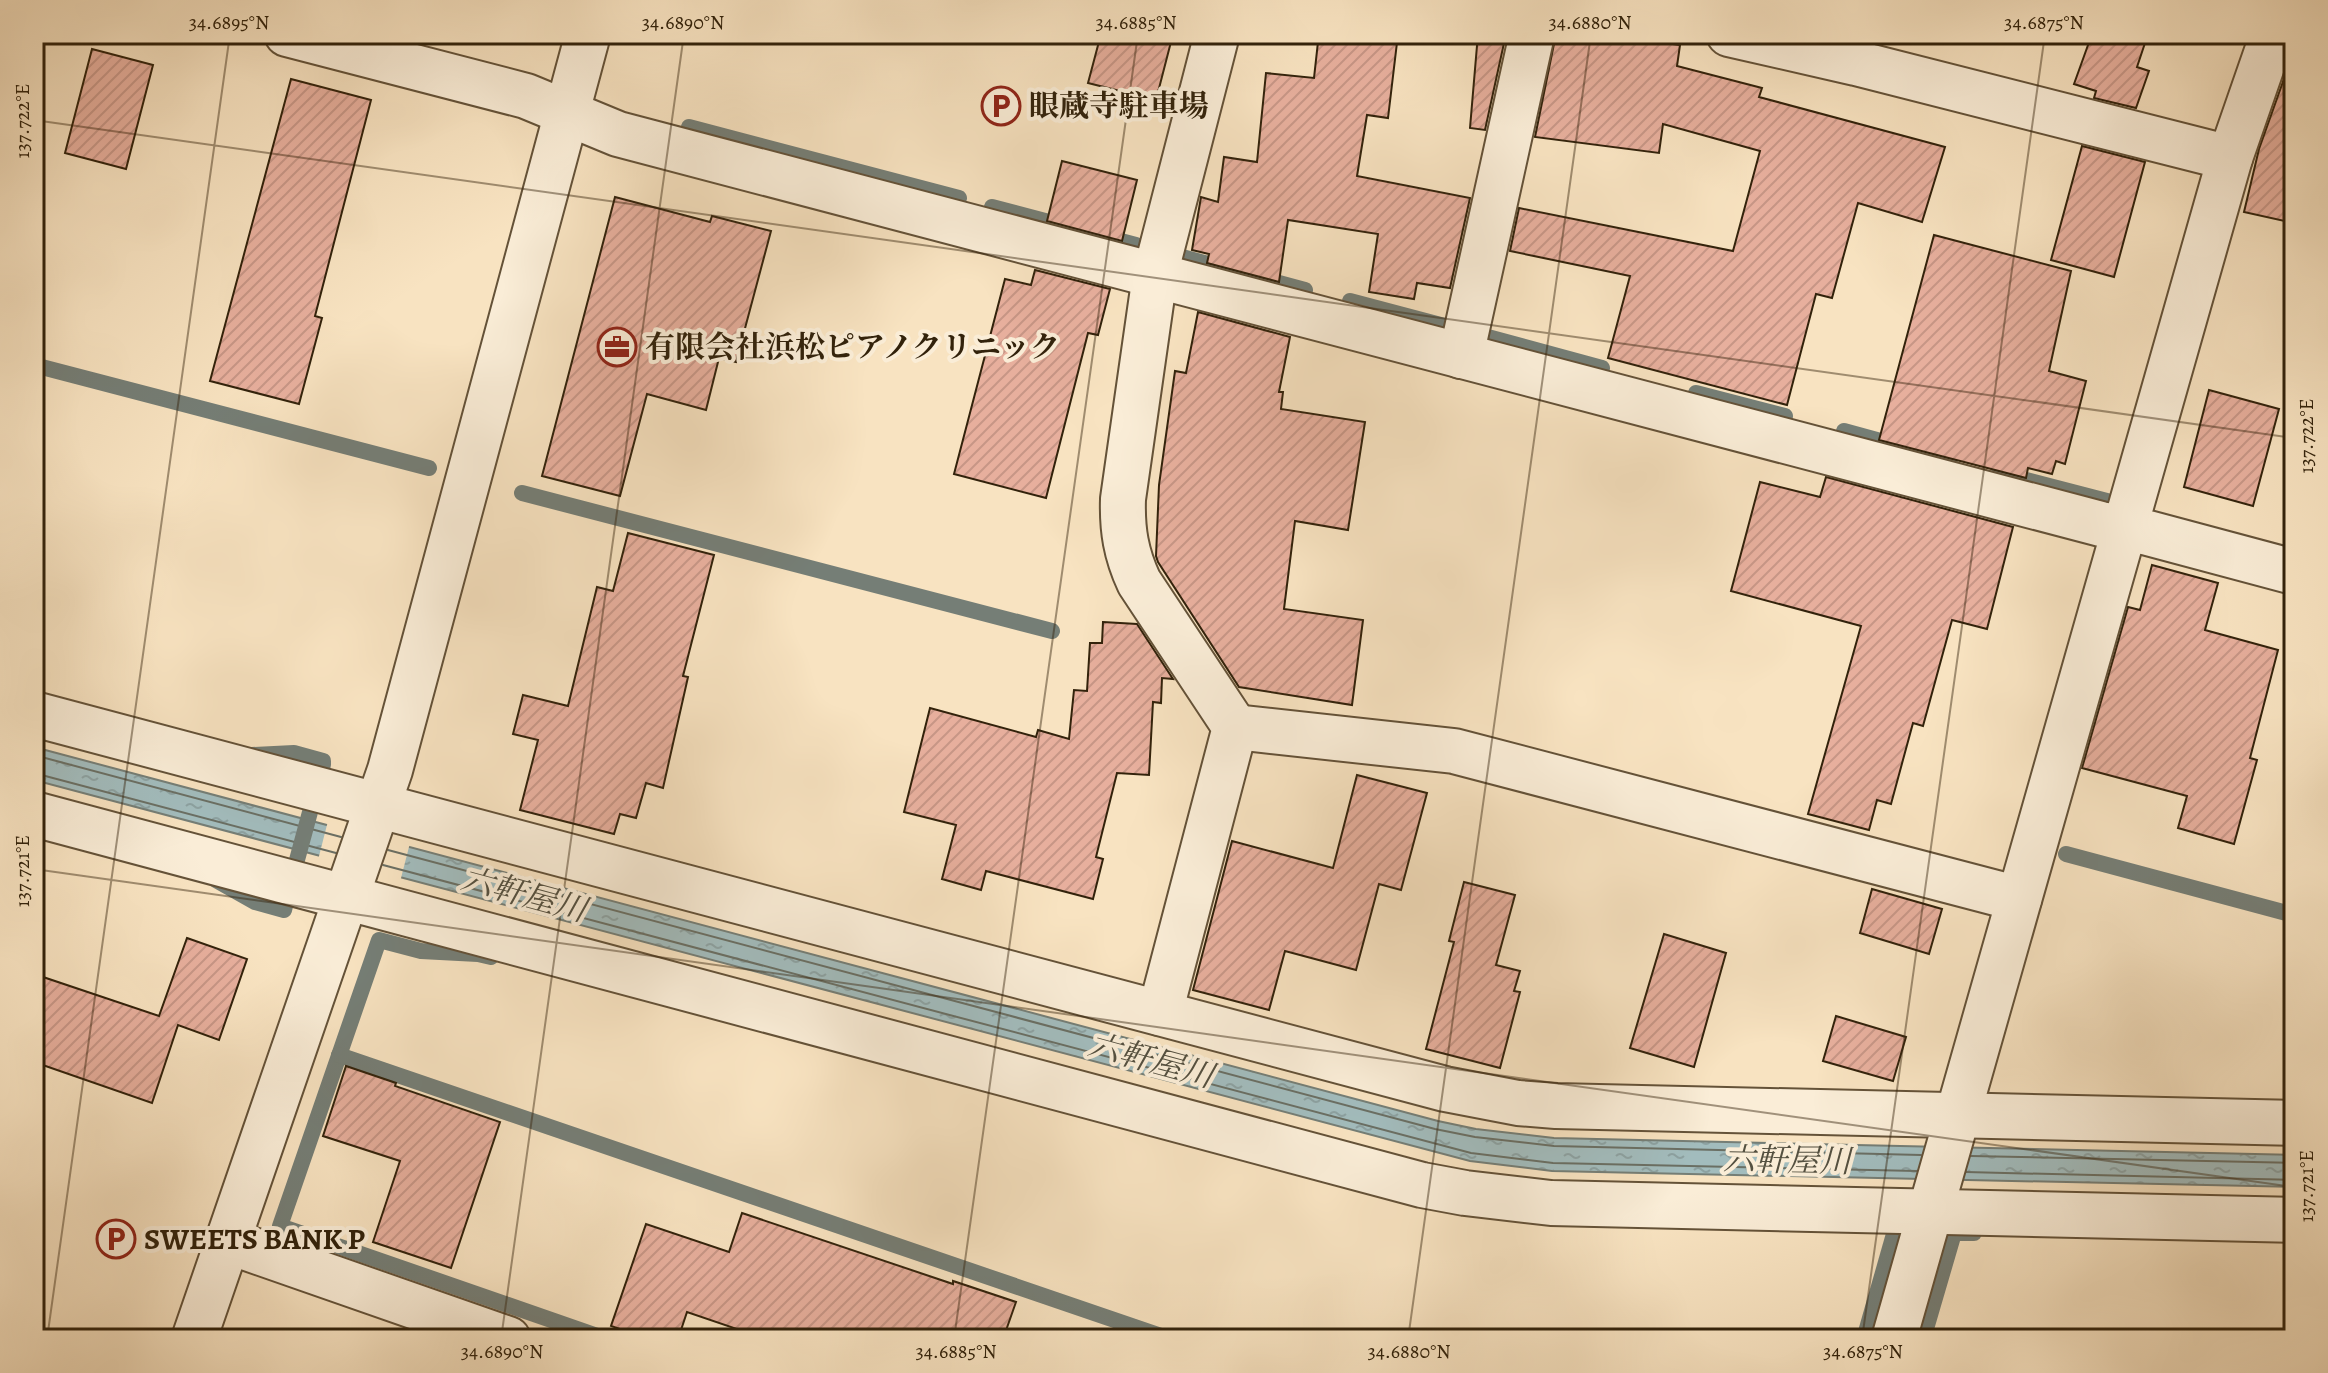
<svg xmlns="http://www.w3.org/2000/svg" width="2328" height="1373" font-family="Alegreya,'Noto Serif JP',serif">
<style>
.water{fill:url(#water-ripples);stroke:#757e76;stroke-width:2}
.pier{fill:#f8e3c1}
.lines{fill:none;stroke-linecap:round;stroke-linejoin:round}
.shore{stroke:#6a6f64;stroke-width:2}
.stream{stroke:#757e76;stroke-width:16}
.building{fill:url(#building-hatch);stroke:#32220b;stroke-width:2}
.service-casing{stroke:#645238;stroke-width:32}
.minor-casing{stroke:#645238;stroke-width:48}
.tertiary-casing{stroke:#645238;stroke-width:48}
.service{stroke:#faedd7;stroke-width:28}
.minor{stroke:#faedd7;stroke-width:44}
.tertiary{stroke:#faedd7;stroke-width:44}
.ticks{fill:none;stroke:#32220b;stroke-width:2;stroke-opacity:0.45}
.labels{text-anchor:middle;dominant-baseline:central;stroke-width:8;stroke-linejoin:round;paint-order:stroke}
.poi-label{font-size:30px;font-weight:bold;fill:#32220b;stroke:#faedd7;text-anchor:start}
.water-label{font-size:32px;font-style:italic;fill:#545040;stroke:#faedd7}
.neatline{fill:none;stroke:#32220b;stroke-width:3}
.ticks-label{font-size:20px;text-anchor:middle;fill:#32220b}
</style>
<defs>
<pattern id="water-ripples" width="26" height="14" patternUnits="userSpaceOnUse" patternTransform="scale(2)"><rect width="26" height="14" fill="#a2bcbd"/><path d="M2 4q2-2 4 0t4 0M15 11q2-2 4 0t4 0" fill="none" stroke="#8ca1a1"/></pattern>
<pattern id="building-hatch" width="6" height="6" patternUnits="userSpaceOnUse" patternTransform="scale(2)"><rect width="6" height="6" fill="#e7af9d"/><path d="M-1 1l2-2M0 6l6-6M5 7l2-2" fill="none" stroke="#c79686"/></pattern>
</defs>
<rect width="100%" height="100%" fill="#f8e3c1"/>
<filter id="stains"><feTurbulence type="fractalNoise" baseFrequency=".0025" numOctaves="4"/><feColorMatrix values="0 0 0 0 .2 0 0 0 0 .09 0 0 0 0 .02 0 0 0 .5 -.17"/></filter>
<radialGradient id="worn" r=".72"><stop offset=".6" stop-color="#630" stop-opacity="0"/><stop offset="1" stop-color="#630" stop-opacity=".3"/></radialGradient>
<path class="water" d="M 34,747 L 1438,1121 L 1476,1129 L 1554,1138 L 2294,1155 L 2294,1187 L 1552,1171 L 1470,1161 L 34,780 Z"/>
<path class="pier" d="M 328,821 L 410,843 L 400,882 L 318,860 Z"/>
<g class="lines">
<g class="shore">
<path d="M 34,755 L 341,837"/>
<path d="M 34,773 L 336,853"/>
<path d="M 388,850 L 1435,1129 L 1475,1137 L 1554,1146 L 1921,1155"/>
<path d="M 383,865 L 1471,1153 L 1553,1163 L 1917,1171"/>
<path d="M 1971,1156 L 2294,1163"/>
<path d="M 1966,1172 L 2294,1180"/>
</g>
<g class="stream">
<path d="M 689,127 L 959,198"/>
<path d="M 992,207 L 1136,245"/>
<path d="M 1182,257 L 1305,290"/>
<path d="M 1350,301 L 1452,328"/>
<path d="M 1484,336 L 1602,368"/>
<path d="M 34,365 L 429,468"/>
<path d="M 1696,393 L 1785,416"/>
<path d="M 1844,431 L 1950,460"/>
<path d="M 1999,473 L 2107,501"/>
<path d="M 522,493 L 1052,631"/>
<path d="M 252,755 L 294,753 L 323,761 L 323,765"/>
<path d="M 2066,854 L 2294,915"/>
<path d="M 294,871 L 313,801"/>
<path d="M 216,880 L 255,902 L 284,910 L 285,906"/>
<path d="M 491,957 L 478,954 L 421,951 L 379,940 L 280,1226 L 606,1339"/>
<path d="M 339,1055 L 1170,1339"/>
<path d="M 1864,1339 L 1896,1227"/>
<path d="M 1923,1339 L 1954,1233 L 1974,1233"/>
</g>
</g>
<g class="building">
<path d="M 1101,34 L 1173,34 L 1156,100 L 1088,83 Z"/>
<path d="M 1326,34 L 1398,34 L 1388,118 L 1367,115 L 1357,176 L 1470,198 L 1450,288 L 1417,283 L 1414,299 L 1369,292 L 1378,234 L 1288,220 L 1279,282 L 1207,263 L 1209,254 L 1192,250 L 1201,197 L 1218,202 L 1224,157 L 1257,162 L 1266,73 L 1314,78 L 1318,42 L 1325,43 Z"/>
<path d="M 1478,34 L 1506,34 L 1485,130 L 1470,128 Z"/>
<path d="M 1556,34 L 1594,34 L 1680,45 L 1677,66 L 1762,88 L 1759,97 L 1945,147 L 1922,222 L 1858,203 L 1832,298 L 1816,294 L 1787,405 L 1608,358 L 1630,276 L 1510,251 L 1519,208 L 1733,251 L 1760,151 L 1663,124 L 1659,153 L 1535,137 Z"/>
<path d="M 2092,34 L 2148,34 L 2137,67 L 2149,71 L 2136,108 L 2094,98 L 2096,91 L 2074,84 Z"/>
<path d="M 92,49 L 153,65 L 126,169 L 65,153 Z"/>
<path d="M 2285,76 L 2294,77 L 2294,223 L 2244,212 L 2259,149 Z"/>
<path d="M 291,79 L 371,100 L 315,316 L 322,318 L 299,404 L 210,381 Z"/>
<path d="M 2082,146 L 2145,162 L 2114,277 L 2051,260 Z"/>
<path d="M 1062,161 L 1137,180 L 1122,241 L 1047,221 Z"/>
<path d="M 615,197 L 710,222 L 712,216 L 771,231 L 736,362 L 719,358 L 706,410 L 647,394 L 620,496 L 542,476 Z"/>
<path d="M 1934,235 L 2071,271 L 2049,371 L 2086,381 L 2065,464 L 2056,461 L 2052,474 L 2028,468 L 2026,478 L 1879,440 Z"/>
<path d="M 1035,270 L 1110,289 L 1098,335 L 1088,333 L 1046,498 L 954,474 L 1005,279 L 1031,285 Z"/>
<path d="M 1198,312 L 1290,337 L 1279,392 L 1283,392 L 1281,409 L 1365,422 L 1348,530 L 1295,521 L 1284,609 L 1363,620 L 1352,705 L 1239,687 L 1158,562 L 1156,556 L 1159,485 L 1175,371 L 1186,373 Z"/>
<path d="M 2209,390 L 2279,409 L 2253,506 L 2184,487 Z"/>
<path d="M 1826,477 L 2013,527 L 1987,629 L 1952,620 L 1923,726 L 1913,723 L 1891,804 L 1877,800 L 1869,830 L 1808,814 L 1861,626 L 1731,591 L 1760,482 L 1820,497 Z"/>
<path d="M 628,533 L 714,555 L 683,676 L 688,677 L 663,788 L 646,783 L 636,818 L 620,814 L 614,834 L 520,810 L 538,740 L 513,734 L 523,695 L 568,706 L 597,587 L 613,591 Z"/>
<path d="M 2152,565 L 2218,583 L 2205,630 L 2278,650 L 2250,758 L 2257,760 L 2234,844 L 2178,828 L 2187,796 L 2082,768 L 2128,607 L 2140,610 Z"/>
<path d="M 1103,622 L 1137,624 L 1173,679 L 1162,678 L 1161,703 L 1153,702 L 1149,775 L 1117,773 L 1096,857 L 1103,859 L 1093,899 L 986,871 L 981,890 L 942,879 L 956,825 L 904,812 L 930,708 L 1036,737 L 1038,730 L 1069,739 L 1074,690 L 1087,691 L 1090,643 L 1102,643 Z"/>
<path d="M 1357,775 L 1427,793 L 1401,890 L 1379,884 L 1356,970 L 1285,951 L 1269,1010 L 1193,990 L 1232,841 L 1333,868 Z"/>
<path d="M 1464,882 L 1515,895 L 1496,965 L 1520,971 L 1514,991 L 1520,992 L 1500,1068 L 1426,1049 L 1454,942 L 1449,941 Z"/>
<path d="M 1872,889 L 1942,909 L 1929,954 L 1860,933 Z"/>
<path d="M 1664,934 L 1726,953 L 1694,1067 L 1630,1048 Z"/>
<path d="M 187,938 L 247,959 L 219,1040 L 178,1025 L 152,1103 L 34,1062 L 34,974 L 159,1016 Z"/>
<path d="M 1836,1016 L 1906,1037 L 1893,1081 L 1823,1061 Z"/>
<path d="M 346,1066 L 396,1083 L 395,1086 L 500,1122 L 451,1268 L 373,1242 L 400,1161 L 323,1136 Z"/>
<path d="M 742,1213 L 953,1284 L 953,1281 L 1016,1302 L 1003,1339 L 766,1339 L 687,1312 L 678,1339 L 649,1339 L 611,1326 L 646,1224 L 729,1252 Z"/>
</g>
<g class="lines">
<defs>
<path id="service" d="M 1856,63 L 1863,34"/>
<g id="minor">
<path d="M 287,34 L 526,96 L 618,134 L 2101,524 L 2148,533 L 2294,572"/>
<path d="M 1729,34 L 1856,63 L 2230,158"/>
<path d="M 1461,356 L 1532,34"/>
<path d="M 34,714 L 1445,1089 L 1518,1103 L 1556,1106 L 2294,1123"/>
<path d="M 1235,727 L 1454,751 L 2019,899"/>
<path d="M 34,814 L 1422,1185 L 1465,1193 L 1551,1203 L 2294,1220"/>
<path d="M 1160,1013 L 1235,727 L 1139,582 C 1126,554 1122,530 1123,499 L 1155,275 L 1217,34"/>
<path d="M 227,1241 L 508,1339"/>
<path d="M 1894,1339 L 2230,158 L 2273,34"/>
</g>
<path id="tertiary" d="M 194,1339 L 390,770 L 588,34"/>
</defs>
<use href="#service" class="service-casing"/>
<use href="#minor" class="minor-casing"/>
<use href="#tertiary" class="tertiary-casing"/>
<use href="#service" class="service"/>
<use href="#minor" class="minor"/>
<use href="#tertiary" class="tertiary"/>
</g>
<path class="ticks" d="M 34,120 L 2294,438M 34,869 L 2294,1187M 47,1339 L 230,34M 501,1339 L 684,34M 954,1339 L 1138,34M 1408,1339 L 1591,34M 1862,1339 L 2045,34"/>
<defs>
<symbol id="parking-ring" viewBox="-11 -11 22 22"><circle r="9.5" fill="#faedd7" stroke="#8f2418" stroke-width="1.5"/><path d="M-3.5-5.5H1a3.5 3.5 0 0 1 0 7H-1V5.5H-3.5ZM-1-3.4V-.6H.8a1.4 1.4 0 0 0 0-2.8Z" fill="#8f2418"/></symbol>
<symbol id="office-ring" viewBox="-11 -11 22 22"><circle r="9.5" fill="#faedd7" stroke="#8f2418" stroke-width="1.5"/><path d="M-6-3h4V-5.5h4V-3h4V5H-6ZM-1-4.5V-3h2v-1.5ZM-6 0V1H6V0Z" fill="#8f2418"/></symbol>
</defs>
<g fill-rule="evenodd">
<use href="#parking-ring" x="979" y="84" width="44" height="44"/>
<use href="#office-ring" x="595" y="325" width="44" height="44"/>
<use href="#parking-ring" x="94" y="1217" width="44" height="44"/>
</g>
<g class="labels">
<g class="poi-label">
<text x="1029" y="106">眼蔵寺駐車場</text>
<text x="645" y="347">有限会社浜松ピアノクリニック</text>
<text x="144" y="1239">SWEETS BANK P</text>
</g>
<g class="water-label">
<text transform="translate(524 894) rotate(15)">六軒屋川</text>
<text transform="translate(1151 1060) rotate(15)">六軒屋川</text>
<text transform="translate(1787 1160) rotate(1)">六軒屋川</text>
</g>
</g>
<rect width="2328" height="1373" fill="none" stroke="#f8e3c1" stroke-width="88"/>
<rect x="44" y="44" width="2240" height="1285" class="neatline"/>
<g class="ticks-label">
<text x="229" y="29">34.6895°N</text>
<text x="683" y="29">34.6890°N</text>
<text x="1136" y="29">34.6885°N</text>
<text x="1590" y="29">34.6880°N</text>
<text x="2044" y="29">34.6875°N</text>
<text transform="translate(22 121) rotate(-90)" y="7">137.722°E</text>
<text transform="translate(2306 436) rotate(-90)" y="7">137.722°E</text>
<text transform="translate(22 871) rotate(-90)" y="7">137.721°E</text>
<text transform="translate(2306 1186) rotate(-90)" y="7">137.721°E</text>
<text x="502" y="1358">34.6890°N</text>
<text x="956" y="1358">34.6885°N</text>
<text x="1409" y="1358">34.6880°N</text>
<text x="1863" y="1358">34.6875°N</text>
</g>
<rect width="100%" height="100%" filter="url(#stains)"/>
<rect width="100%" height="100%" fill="url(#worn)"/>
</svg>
